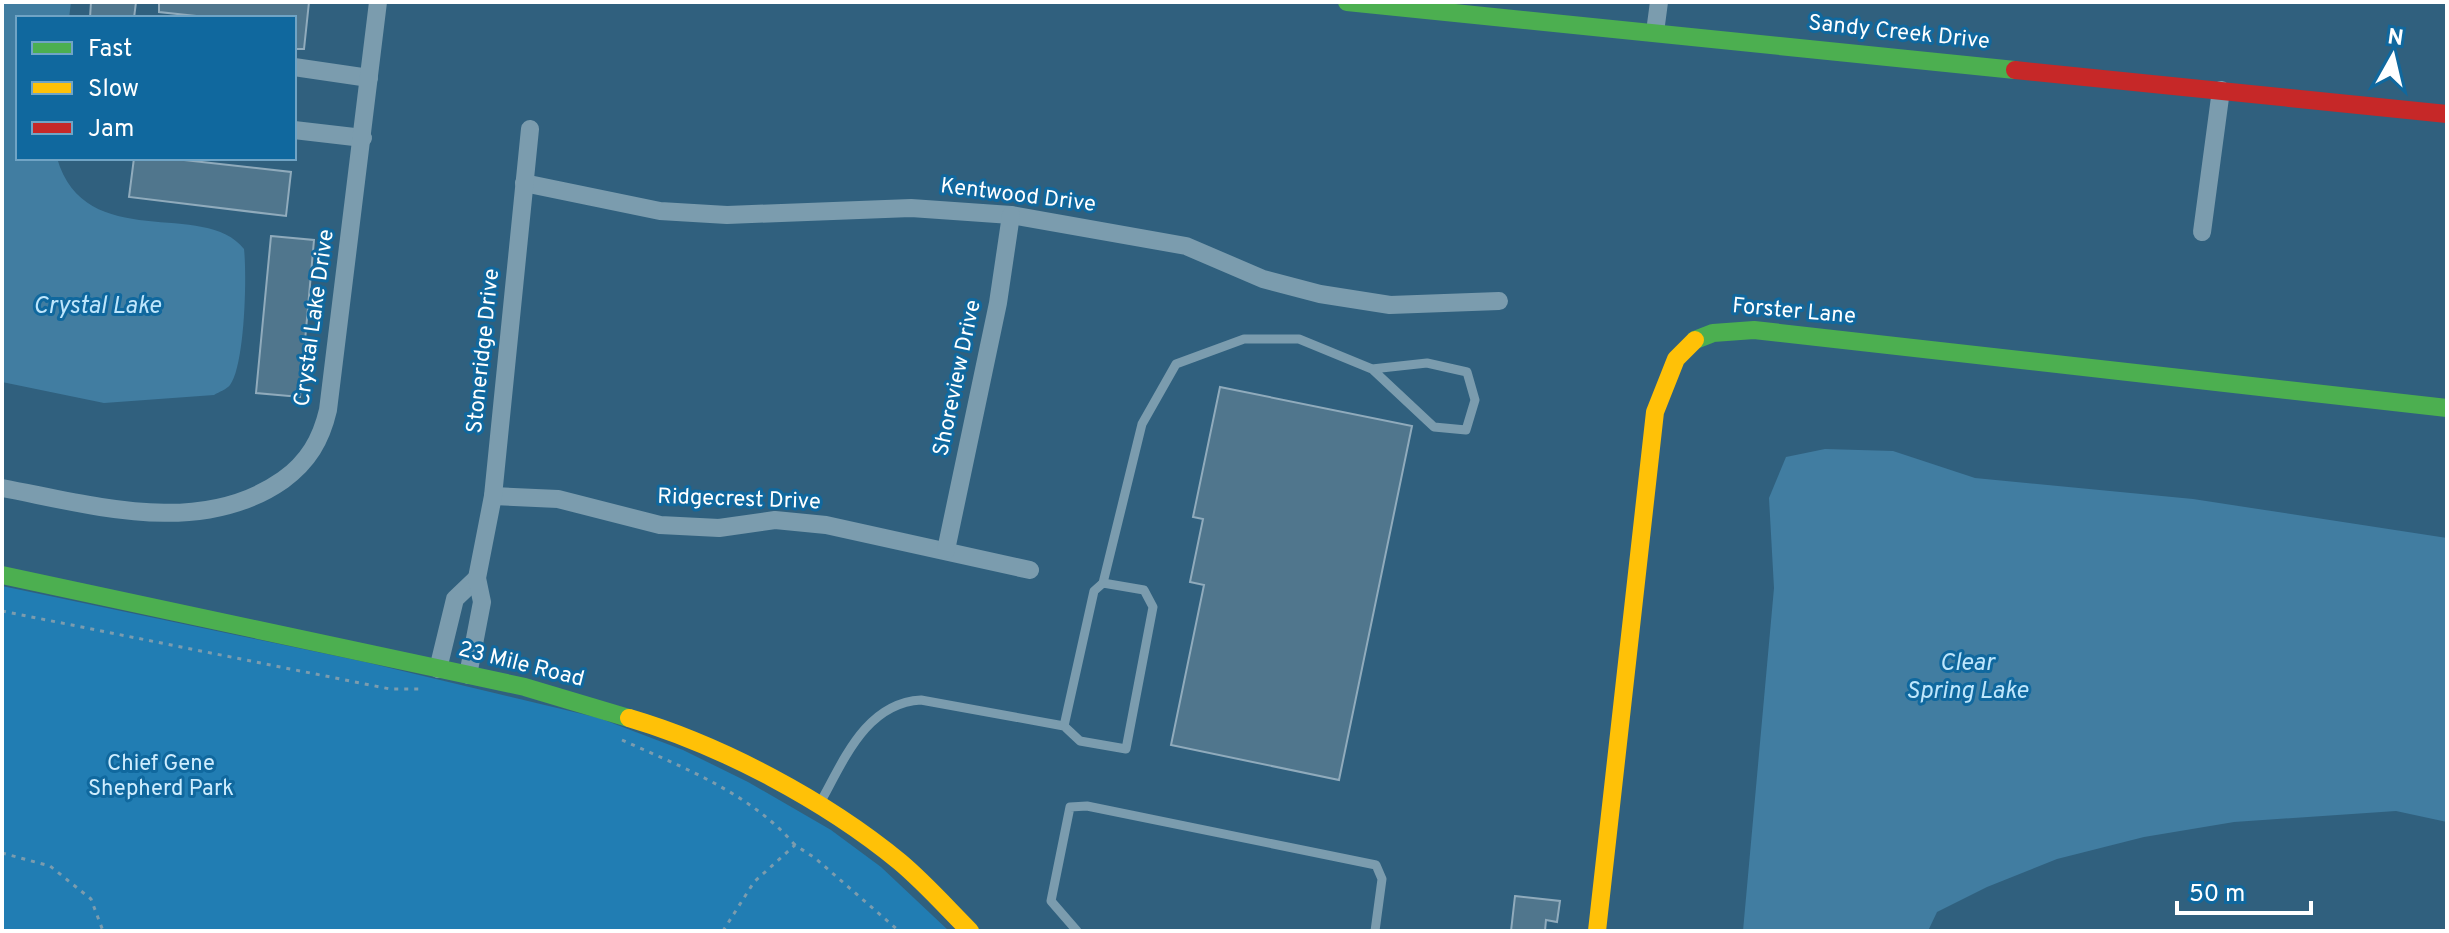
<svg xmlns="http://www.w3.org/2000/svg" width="2449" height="933" font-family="Overpass,sans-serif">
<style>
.green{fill:#217db3}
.water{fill:#417da1}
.building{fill:#50768d;stroke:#90abbc;stroke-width:2}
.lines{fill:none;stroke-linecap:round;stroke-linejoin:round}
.path{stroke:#7b9cae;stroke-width:3;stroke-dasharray:4 6;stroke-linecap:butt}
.lane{stroke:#7b9cae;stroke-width:9}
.street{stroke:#7b9cae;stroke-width:18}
.fast{stroke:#4caf50;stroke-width:18}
.slow{stroke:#ffc107;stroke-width:18}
.jam{stroke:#c62828;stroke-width:18}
.labels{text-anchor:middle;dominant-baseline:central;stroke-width:6;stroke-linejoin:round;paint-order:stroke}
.street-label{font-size:22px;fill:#fff;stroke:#10689e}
.park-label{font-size:22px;fill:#cfedfe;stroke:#10689e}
.water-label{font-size:24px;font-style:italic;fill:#bee6fc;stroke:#10689e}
</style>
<rect width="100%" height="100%" fill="#30607e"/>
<path class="green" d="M 2,586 L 365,662 L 599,718 L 683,750 L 748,782 L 831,830 L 881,867 L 949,931 L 2,931 Z"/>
<g class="water">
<path d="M 2,2 L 71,2 L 69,18 L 18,18 L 18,158 L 57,158 C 85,255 205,198 244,249 C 247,275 245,365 230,385 C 227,389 219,392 214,395 L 104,403 L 2,382 Z"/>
<path d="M 1825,449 L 1893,451 L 1975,478 L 2193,499 L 2447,538 L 2447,822 L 2396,811 L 2234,822 L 2144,837 L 2057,859 L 1987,887 L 1937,912 L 1928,931 L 1743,931 L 1774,588 L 1769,498 L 1786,457 Z"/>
</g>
<g class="building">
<path d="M 91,2 L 136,2 L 134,18 L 90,18 Z"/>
<path d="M 159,2 L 309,2 L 304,49 L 294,49 L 294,18 L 215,18 L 159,12 Z"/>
<path d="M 134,158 L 166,158 L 291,172 L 286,216 L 129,197 Z"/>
<path d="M 271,236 L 314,240 L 300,397 L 256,393 Z"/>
<path d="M 1220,387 L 1412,426 L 1339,780 L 1171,745 L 1204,585 L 1190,582 L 1203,519 L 1193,517 Z"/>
<path d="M 1515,896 L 1560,901 L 1557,922 L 1546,920 L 1545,931 L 1511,931 Z"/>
</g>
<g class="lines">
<g class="path">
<path d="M 2,611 L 390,689 L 422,689"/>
<path d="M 622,740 C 684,768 750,793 795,845"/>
<path d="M 2,853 L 50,866 L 91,899 L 103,931"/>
<path d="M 723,931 L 754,882 L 795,845 L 815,858 L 899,931"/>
</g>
<g class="lane">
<path d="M 1103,583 L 1142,424 L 1176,364 L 1244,339 L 1299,339 L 1372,369 L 1434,427 L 1466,430 L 1475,400 L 1467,372 L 1427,363 L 1372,369"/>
<path d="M 820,803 C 844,760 866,703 921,700 L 1064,726 L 1094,591 L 1103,583 L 1144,590 L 1153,607 L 1126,749 L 1080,741 L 1064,726"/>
<path d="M 1077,931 L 1051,901 L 1070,807 L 1087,806 L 1376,865 L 1382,879 L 1375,931"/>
</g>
<g class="street">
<path d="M 1655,32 L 1659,2"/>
<path d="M 294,67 L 369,78"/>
<path d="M 294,130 L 363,138"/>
<path d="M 524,183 L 660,211 L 727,215 L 911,208 L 1011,215 L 1186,246 L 1263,279 L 1320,294 L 1390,305 L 1499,301"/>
<path d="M 2202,232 L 2221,90"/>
<path d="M 2,488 C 93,505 200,538 283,480 C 308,462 321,440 328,410 L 378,2"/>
<path d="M 493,496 L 558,499 L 660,525 L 719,528 L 775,520 L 826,525 L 1030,570"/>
<path d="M 946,550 L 998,303 L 1011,215"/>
<path d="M 438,669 L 455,599 L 477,578"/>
<path d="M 468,675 L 482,602 L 477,578 L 493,496 L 530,129"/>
</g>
<g class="fast">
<path d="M 1347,2 L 2015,70"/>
<path d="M 1695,340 L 1713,333 L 1754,330 L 2447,408"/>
<path d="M 2,575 L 525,687 L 629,718"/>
</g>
<g class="slow">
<path d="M 629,718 C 721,745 826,801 900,862 C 925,883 947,908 970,931"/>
<path d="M 1597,931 L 1655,412 L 1676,359 L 1695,340"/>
</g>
<path class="jam" d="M 2015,70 L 2447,114"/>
</g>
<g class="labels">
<g class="street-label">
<text transform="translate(1899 33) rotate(6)">Sandy Creek Drive</text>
<text transform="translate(1018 196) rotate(7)">Kentwood Drive</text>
<text transform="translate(1794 312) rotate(5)">Forster Lane</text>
<text transform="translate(315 318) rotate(-82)">Crystal Lake Drive</text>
<text transform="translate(484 351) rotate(-84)">Stoneridge Drive</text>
<text transform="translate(958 378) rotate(-78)">Shoreview Drive</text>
<text transform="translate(739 500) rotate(2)">Ridgecrest Drive</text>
<text transform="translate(521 665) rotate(14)">23 Mile Road</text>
</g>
<g class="park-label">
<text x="161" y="764">Chief Gene<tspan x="161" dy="25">Shepherd Park</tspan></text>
</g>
<g class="water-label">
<text x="97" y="307">Crystal Lake</text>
<text x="1967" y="664">Clear<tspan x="1967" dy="28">Spring Lake</tspan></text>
</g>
</g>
<rect width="2449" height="933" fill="none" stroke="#ffffff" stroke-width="8"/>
<rect x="16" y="16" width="280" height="144" fill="#10689e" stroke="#70a4c5" stroke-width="2"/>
<rect x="32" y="42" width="40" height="12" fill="#4caf50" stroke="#70a4c5" stroke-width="2"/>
<text x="88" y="56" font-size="24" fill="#ffffff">Fast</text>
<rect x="32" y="82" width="40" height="12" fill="#ffc107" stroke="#70a4c5" stroke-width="2"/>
<text x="88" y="96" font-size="24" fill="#ffffff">Slow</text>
<rect x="32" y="122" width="40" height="12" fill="#c62828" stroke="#70a4c5" stroke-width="2"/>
<text x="88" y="136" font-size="24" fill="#ffffff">Jam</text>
<g transform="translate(2393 56) rotate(8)" stroke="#10689e" stroke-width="6" paint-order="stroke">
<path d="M0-6L14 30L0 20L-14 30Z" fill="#ffffff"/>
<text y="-12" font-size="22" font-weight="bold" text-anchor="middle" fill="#ffffff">N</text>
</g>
<path d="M2177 901v12h134v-12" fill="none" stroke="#ffffff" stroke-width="4"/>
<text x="2189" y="901" font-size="24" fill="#ffffff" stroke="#10689e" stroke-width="6" paint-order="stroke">50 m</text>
</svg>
